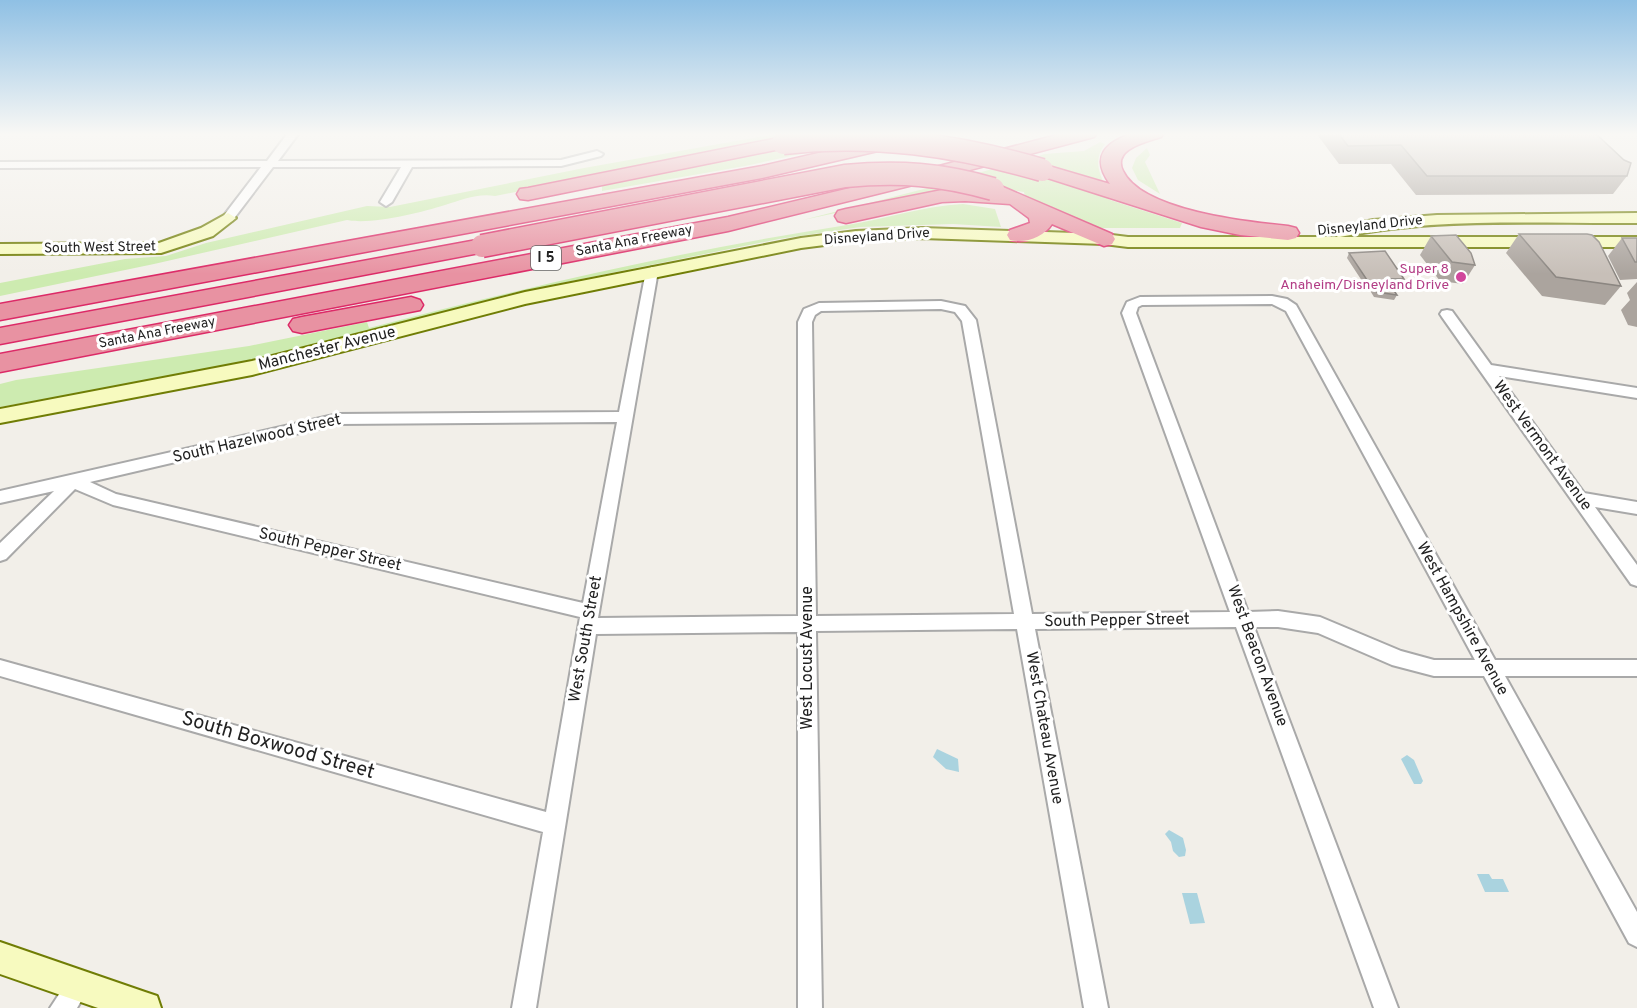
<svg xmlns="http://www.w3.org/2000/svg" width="1637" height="1008" font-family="Overpass,sans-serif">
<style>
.grass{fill:#cdebb0}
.water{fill:#aad3df}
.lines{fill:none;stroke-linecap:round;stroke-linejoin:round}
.street-casing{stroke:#a9a9a9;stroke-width:4}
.secondary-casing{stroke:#707d05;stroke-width:4}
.highway-casing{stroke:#dc2a67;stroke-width:3}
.street{fill:#fff;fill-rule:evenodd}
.secondary{fill:#f7fabf;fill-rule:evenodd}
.highway{fill:#e892a2;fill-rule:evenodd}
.highway-bridge-casing{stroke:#dc2a67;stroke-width:25;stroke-linecap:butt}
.highway-bridge{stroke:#e892a2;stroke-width:22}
.wall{fill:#aba49e}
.building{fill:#c7bfb8;stroke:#8b8681;stroke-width:1.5}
.hotel-dot{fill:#d1479c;stroke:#fff;stroke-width:2}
.labels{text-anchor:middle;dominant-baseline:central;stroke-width:6;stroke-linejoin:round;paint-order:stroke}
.far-street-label{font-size:14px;fill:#222;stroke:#fff}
.far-hotel-label{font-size:14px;fill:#b23c85;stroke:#fff;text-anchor:end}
.shield{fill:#fff;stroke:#646464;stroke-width:1.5}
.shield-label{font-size:15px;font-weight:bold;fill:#222}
.street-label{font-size:16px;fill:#222;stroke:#fff}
.near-street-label{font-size:20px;fill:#222;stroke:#fff}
</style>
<rect width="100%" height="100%" fill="#f2efe9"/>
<g class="grass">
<path d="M 781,133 L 793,137 L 495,196 C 477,193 462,200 445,205 C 420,213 371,225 347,220 L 154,264 L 0,296 L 0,283 L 125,259 L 166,256 L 206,243 L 367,206 L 390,207 L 584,168 Z"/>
<path d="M 1100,142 L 1105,144 C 1094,159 1098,171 1106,187 L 1029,160 L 1044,154 L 1084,151 Z"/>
<path d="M 800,146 L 838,146 L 745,166 L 602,191 L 602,184 Z"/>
<path d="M 1147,148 L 1150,155 L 1145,162 L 1160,194 L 1138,180 L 1132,168 L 1136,158 Z"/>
<path d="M 1007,165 L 1098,193 L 1110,200 L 1182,223 L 1180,228 L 1097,228 L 1025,196 L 1024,192 L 1012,190 L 967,176 Z"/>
<path d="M 951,182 L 988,191 L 896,200 L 803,220 Z"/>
<path d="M 963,204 L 995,209 L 1001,227 L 953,224 L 860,227 L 779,239 L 517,292 L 251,363 L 0,407 L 0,384 L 16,380 L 249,346 L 367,322 L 369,328 C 526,287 686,250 847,225 C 886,219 923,206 963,204 Z"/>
</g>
<g class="water">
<path d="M 937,749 L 958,759 L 959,772 L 946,769 L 933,757 Z"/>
<path d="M 1407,755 L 1414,760 L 1423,781 L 1421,784 L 1414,784 L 1401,759 Z"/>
<path d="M 1169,830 L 1183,838 L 1186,850 L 1185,856 L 1179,857 L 1173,851 L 1171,842 L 1165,834 Z"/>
<path d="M 1477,874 L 1489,874 L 1492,879 L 1503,879 L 1509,892 L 1485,892 Z"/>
<path d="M 1182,893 L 1197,893 L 1205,923 L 1190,924 Z"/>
</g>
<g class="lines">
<defs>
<g id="street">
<path d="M 288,133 L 299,133 L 278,161 L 561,160 L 597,151 L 603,154 L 601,156 L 561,166 L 412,167 L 392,202 L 386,206 L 380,202 L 401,167 L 273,167 L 232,221 L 228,222 L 222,218 L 261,167 L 0,168 L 0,162 L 267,161 Z"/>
<path d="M 652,267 L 658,271 L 598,618 L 798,616 L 798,322 L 804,309 L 819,303 L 941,301 L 965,306 L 976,320 L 1032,614 L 1230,612 L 1122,313 L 1127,302 L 1140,297 L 1272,296 L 1287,299 L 1296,305 L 1495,660 L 1637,660 L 1637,676 L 1505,676 L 1637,912 L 1637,947 L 1629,943 L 1484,676 L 1434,676 L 1392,665 L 1318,633 L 1278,627 L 1254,627 L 1398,1008 L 1374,1008 L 1236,627 L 1035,629 L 1108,1008 L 1084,1008 L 1017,629 L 816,631 L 822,1008 L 798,1008 L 798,632 L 596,634 L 536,1008 L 512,1008 L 543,832 L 0,676 L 0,660 L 546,812 L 580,617 L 113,505 L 75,489 L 6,559 L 0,561 L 0,543 L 54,491 L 0,503 L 0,491 L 338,414 L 619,412 L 646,271 ZM 1272,304 L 1286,311 L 1475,660 L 1434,660 L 1401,651 L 1320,617 L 1278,611 L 1248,612 L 1136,313 L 1138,307 L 1142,305 ZM 941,309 L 955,312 L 962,321 L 1014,614 L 816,616 L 812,322 L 815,315 L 821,311 ZM 617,422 L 583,603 L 116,494 L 90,482 L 338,424 Z"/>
<path d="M 1447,310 L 1452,311 L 1491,365 L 1637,388 L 1637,398 L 1499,376 L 1584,493 L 1637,502 L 1637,514 L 1595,507 L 1637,565 L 1637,586 L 1631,584 L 1442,317 L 1440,314 L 1442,311 Z"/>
<path d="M 79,972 L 87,976 L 91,984 L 77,1008 L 50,1008 L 71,976 Z"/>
</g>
<g id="secondary">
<path d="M 228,213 L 236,218 L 213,236 L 161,253 L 0,254 L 0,244 L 159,243 L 201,228 Z"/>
<path d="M 1637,213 L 1637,223 C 1539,224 1436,217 1340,237 L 1637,237 L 1637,247 L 1128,247 L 1104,244 L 922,238 L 856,241 L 801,248 L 525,304 L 252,375 L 0,423 L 0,409 L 252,361 L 525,292 L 801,238 L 856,231 L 922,228 L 1104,234 L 1128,237 L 1338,237 L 1331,232 L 1333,228 L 1373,220 L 1437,215 Z"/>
<path d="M 0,942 L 145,992 L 157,996 L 161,1008 L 98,1008 L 0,974 Z"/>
</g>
<g id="highway">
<path d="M 905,133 L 941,133 L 938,137 L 762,178 L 0,320 L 0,304 L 762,166 Z"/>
<path d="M 1064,133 L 1097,133 L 1094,137 L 921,183 L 728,231 L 0,372 L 0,354 L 728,217 L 909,174 Z"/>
<path d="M 1134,133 L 1164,133 L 1161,137 C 1146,142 1112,149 1123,171 C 1142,211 1248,222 1288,226 L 1296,228 L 1299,233 L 1296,238 L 1288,240 L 1240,235 L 1201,227 L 1035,174 L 1032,170 L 1035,166 L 1042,164 L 1110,184 C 1090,157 1105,142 1134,133 Z"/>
<path d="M 783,137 L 790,139 L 793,143 L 790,147 L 528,200 L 520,199 L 517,194 L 520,189 L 528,188 Z"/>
<path d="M 996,184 L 1112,234 L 1115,239 L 1112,244 L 1104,246 L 1052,224 C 1044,237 1025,244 1010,240 L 1007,235 L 1010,230 L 1030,223 L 1029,218 L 1010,204 L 965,201 L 942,202 L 846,223 L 838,221 L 835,216 L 838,211 L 846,209 L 942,190 L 985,190 L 988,185 Z"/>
<path d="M 482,239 L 490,241 L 493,246 L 490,251 L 0,344 L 0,328 Z"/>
<path d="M 411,297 L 420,300 L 423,305 L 420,310 L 302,333 L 293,331 L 289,325 L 293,319 L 302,317 Z"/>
</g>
</defs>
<use href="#street" class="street-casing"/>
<use href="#secondary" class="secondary-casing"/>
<use href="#highway" class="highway-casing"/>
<use href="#street" class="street"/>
<use href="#secondary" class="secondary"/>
<use href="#highway" class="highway"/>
<defs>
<g id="highway-bridge">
<path d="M 783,143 C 873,133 956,145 1042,170"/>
<path d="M 482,246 L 845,176 C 899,171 941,174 993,189"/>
</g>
</defs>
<use href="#highway-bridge" class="highway-bridge-casing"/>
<use href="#highway-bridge" class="highway-bridge"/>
</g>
<g class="wall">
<path d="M 1316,133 L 1595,133 L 1627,176 L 1613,194 L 1416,195 L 1391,164 L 1339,164 Z"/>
<path d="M 1519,234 L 1621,286 L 1605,305 L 1542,296 L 1506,253 Z"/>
<path d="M 1431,236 L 1475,265 L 1463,284 L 1440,281 L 1420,255 Z"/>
<path d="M 1622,238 L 1637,238 L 1637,279 L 1620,280 L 1608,256 Z"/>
<path d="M 1349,253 L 1404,279 L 1401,284 L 1389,284 L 1397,295 L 1394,300 L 1374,297 L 1366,284 L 1364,284 L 1347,258 Z"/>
<path d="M 1637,282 L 1637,327 L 1628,325 L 1621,310 L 1630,300 L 1627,293 Z"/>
</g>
<g class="building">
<path d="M 1338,133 L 1595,133 L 1624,160 L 1631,163 L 1627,176 L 1427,176 L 1401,145 L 1348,146 Z"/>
<path d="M 1519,234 L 1587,234 L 1592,235 L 1599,242 L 1621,286 L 1556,277 Z"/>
<path d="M 1456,235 L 1471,253 L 1475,265 L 1452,262 L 1431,236 Z"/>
<path d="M 1622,238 L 1637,238 L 1637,262 L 1635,262 Z"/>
<path d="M 1385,251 L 1404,279 L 1386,279 L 1397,295 L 1377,292 L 1369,280 L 1367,280 L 1349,253 Z"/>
</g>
<linearGradient id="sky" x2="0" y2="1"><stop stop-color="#8fc0e4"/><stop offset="0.49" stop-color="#f9f8f5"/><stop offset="1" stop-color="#f9f8f5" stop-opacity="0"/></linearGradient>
<rect width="1637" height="274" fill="url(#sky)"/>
<circle class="hotel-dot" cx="1461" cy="277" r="6"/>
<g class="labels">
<g class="far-street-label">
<text transform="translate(1370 226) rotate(-6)">Disneyland Drive</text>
<text transform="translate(877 237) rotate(-4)">Disneyland Drive</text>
<text transform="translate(634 241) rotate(-11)">Santa Ana Freeway</text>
<text transform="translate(100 248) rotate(-1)">South West Street</text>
<text transform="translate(157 333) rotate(-11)">Santa Ana Freeway</text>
</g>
<g class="far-hotel-label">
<text x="1449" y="269">Super 8<tspan x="1449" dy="16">Anaheim/Disneyland Drive</tspan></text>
</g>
<rect class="shield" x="531" y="246" width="30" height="24" rx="4.5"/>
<g class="shield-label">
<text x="546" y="258">I 5</text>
</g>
<g class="street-label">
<text transform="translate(327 349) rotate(-14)">Manchester Avenue</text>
<text transform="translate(257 439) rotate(-13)">South Hazelwood Street</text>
<text transform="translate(1542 446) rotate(54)">West Vermont Avenue</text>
<text transform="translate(330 550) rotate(13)">South Pepper Street</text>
<text transform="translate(1462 619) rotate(61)">West Hampshire Avenue</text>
<text transform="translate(1117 621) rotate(-1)">South Pepper Street</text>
<text transform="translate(586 639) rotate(-80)">West South Street</text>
<text transform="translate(1257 656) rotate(70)">West Beacon Avenue</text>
<text transform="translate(808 658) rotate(-90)">West Locust Avenue</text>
<text transform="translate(1044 728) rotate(80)">West Chateau Avenue</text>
</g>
<g class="near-street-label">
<text transform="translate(278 746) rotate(16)">South Boxwood Street</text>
</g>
</g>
</svg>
